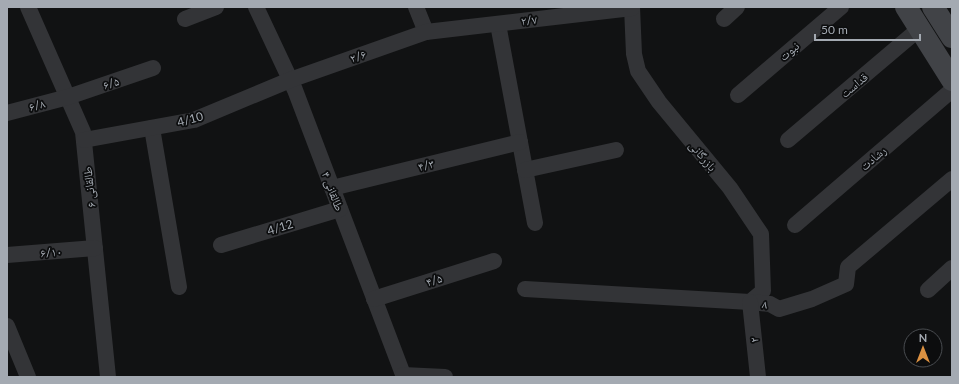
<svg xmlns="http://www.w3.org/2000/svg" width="959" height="384" font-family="Lato,'Noto Naskh Arabic',sans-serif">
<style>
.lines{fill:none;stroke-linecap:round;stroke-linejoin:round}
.minor{stroke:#333437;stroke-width:16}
.secondary{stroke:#414347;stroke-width:22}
.labels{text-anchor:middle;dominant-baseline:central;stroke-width:3.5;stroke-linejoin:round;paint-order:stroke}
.street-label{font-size:12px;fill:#a4aab2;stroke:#0c0d0e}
</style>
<rect width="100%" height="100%" fill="#111213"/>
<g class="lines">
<g class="minor">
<path d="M 28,7 L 83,132 L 108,377"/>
<path d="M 256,7 L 295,90 L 404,377"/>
<path d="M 416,7 L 426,32"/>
<path d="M 632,7 L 634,54 L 638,71 L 659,102 L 730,188 L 761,234 L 763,291 L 750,302"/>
<path d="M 185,19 L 216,7"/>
<path d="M 724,19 L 737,7"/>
<path d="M 498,24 L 535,223"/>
<path d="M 738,95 L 841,7"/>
<path d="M 7,113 L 68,97 L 153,68"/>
<path d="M 152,128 L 179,287"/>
<path d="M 84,140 L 194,120 L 290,80 L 426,32 L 632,8"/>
<path d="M 788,140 L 919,29"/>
<path d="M 525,170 L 616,150"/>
<path d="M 332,188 L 520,142"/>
<path d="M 795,225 L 952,90"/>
<path d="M 221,245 L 340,209"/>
<path d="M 7,255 L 95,248"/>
<path d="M 525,289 L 750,302 L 770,304 L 779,309 L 812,299 L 846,284 L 848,267 L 952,179"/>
<path d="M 928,290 L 952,268"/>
<path d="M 374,299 L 494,261"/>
<path d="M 750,302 L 758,377"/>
<path d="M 7,326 L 28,377"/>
<path d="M 403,375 L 445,377"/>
</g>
<g class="secondary">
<path d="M 906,7 L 952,80"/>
<path d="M 933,7 L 952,37"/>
</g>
</g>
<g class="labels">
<g class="street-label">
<text transform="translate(529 20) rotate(-7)">۲/۷</text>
<text transform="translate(789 51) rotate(-41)">نبوت</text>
<text transform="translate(358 56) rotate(-19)">۲/۶</text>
<text transform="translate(111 83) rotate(-18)">۶/۵</text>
<text transform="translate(854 85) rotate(-40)">قداست</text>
<text transform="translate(37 105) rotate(-15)">۶/۸</text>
<text transform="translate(190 119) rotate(-15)">4/10</text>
<text transform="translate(703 156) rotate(50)">بازرگانی</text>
<text transform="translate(873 158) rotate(-41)">رشادت</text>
<text transform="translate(426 165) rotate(-14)">۴/۳</text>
<text transform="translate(89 187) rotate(-96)">طالقانی ۶</text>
<text transform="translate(333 191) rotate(69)">طالقانی ۴</text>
<text transform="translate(280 227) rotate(-17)">4/12</text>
<text transform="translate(51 252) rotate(-5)">۶/۱۰</text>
<text transform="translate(434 280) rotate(-18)">۴/۵</text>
<text transform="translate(765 304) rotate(11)">۸</text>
<text transform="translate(754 340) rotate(-96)">۲</text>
</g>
</g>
<rect width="959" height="384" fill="none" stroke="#a4aab2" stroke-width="16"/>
<g transform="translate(923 348)"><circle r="19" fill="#0c0d0e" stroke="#494c50"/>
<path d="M0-3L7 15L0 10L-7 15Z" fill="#db9141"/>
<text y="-6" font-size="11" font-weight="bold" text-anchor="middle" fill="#a4aab2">N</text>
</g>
<path d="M815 34v6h105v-6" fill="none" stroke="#a4aab2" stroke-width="2"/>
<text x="821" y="34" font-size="12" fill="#a4aab2" stroke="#0c0d0e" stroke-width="3" paint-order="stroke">50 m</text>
</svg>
